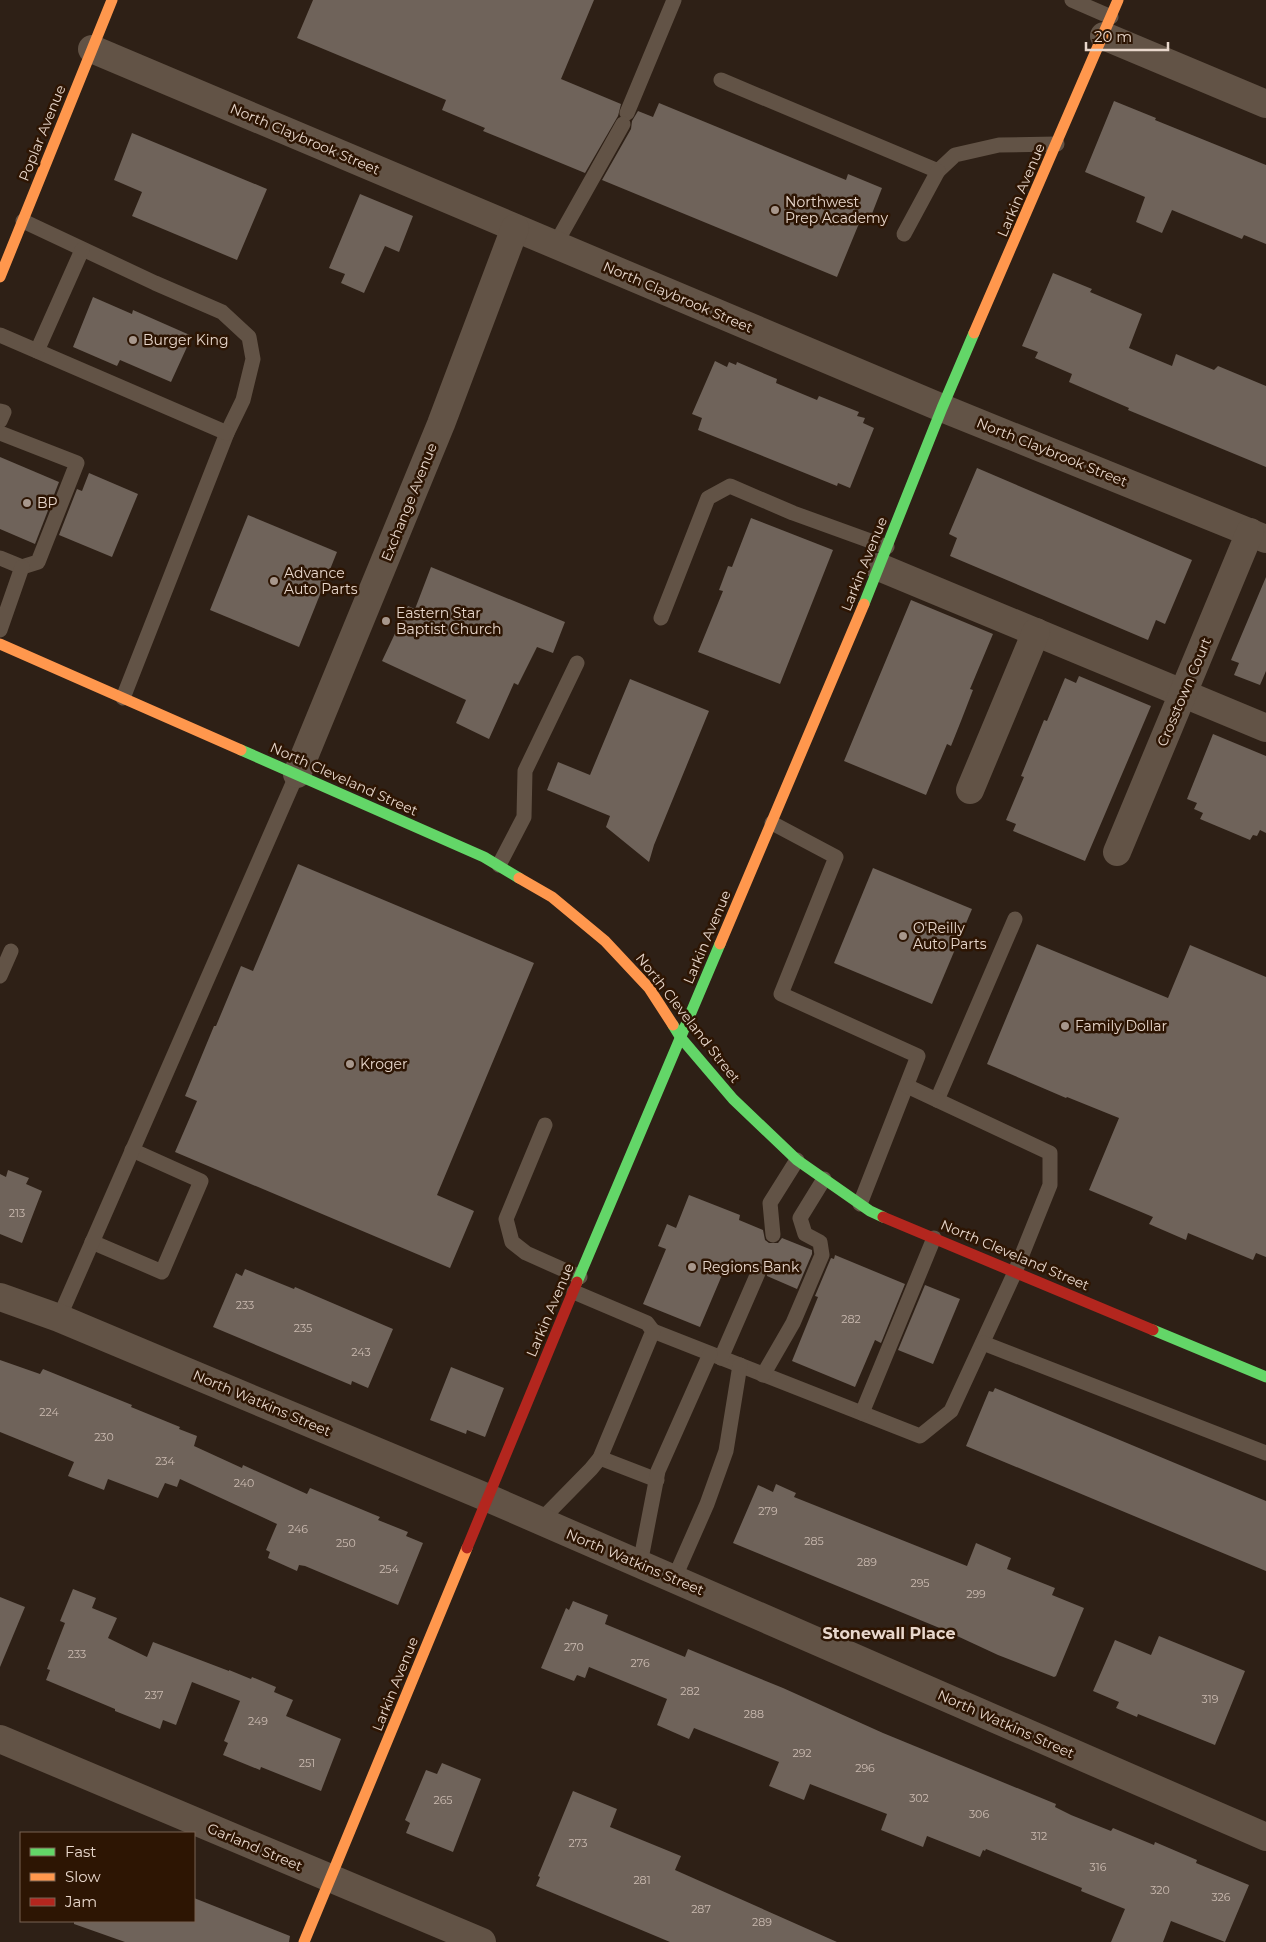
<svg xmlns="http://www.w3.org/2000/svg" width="1266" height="1942" font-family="Montserrat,sans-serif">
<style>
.building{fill:#6f635a}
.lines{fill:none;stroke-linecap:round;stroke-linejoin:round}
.lane{stroke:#625346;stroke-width:15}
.street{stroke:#625346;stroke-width:28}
.fast{stroke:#63d668;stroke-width:11}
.slow{stroke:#ff974d;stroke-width:11}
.jam{stroke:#b3261e;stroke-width:11}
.poi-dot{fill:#a7978c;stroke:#2d1503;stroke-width:2}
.labels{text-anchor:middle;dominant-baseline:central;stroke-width:5;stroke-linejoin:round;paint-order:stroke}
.number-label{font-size:11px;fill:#cabab0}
.street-label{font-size:14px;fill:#e8d7cc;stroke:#2d1503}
.poi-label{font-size:14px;fill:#e8d7cc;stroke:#2d1503;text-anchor:start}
.quarter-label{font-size:16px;font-weight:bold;fill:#e8d7cc;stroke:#2d1503}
</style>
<rect width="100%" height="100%" fill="#2e2016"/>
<g class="building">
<path d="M 313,0 L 594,0 L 561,79 L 621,104 L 618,116 L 585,173 L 483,131 L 485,128 L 442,110 L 446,100 L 297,38 Z"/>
<path d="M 1114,101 L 1156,118 L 1155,120 L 1266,165 L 1266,244 L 1244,235 L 1242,239 L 1172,210 L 1162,233 L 1136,222 L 1145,197 L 1085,172 Z"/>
<path d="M 659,103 L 846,180 L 848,174 L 882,188 L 868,224 L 860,221 L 837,277 L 602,180 L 631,129 L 632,121 L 638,111 L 653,117 Z"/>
<path d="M 132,133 L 267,189 L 237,260 L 132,216 L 142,192 L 114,180 Z"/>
<path d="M 360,194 L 413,216 L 399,252 L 385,246 L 364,293 L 341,283 L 345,274 L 329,268 Z"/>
<path d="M 1053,273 L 1092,289 L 1090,292 L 1142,314 L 1129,348 L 1172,366 L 1176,354 L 1214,370 L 1218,366 L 1266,386 L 1266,467 L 1128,410 L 1129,408 L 1069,382 L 1072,374 L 1035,358 L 1038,352 L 1022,346 Z"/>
<path d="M 93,297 L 132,314 L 133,310 L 192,336 L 171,382 L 120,360 L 117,366 L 73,347 Z"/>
<path d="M 715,361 L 727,367 L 729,362 L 736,365 L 737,362 L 777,379 L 776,383 L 817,400 L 819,396 L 859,412 L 857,416 L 865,418 L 863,423 L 874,428 L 850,488 L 838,483 L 837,486 L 698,430 L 702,418 L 692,414 Z"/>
<path d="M 0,457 L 59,482 L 35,544 L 0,529 Z"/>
<path d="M 977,468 L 1192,560 L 1165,624 L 1156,620 L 1148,640 L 950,556 L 957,538 L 949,534 Z"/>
<path d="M 89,473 L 138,494 L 112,557 L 59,535 L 77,489 L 82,491 Z"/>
<path d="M 248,515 L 337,552 L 299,647 L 210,610 Z"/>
<path d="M 751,518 L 833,550 L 780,684 L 698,652 L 723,591 L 719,590 L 728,566 L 732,567 Z"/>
<path d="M 431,567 L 565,622 L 553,653 L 537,647 L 518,685 L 514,683 L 489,739 L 456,723 L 466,700 L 382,661 L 408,606 L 415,609 Z"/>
<path d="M 1266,577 L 1266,671 L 1260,685 L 1234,675 L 1239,663 L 1231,660 Z"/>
<path d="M 911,600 L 993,634 L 970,689 L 973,690 L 961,721 L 951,746 L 947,744 L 926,795 L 844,761 Z"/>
<path d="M 1079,676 L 1151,706 L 1085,861 L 1013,831 L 1016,824 L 1006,820 L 1024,777 L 1021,776 L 1044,720 L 1047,721 L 1065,678 L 1076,683 Z"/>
<path d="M 630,679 L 709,711 L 654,845 L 649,862 L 606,827 L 610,816 L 547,790 L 558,762 L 590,775 Z"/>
<path d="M 1213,734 L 1266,756 L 1266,833 L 1260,830 L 1257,836 L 1253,835 L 1250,840 L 1200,819 L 1203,813 L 1194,809 L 1197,803 L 1187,799 Z"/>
<path d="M 298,864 L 534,963 L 437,1195 L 474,1211 L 450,1268 L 175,1152 L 197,1101 L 185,1096 L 214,1026 L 216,1026 L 241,966 L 253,971 Z"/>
<path d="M 873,868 L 972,909 L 932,1004 L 834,963 Z"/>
<path d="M 1037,944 L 1168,998 L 1190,945 L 1266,977 L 1266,1257 L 1256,1253 L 1253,1260 L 1188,1233 L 1186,1240 L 1149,1224 L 1153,1217 L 1089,1190 L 1119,1118 L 1067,1097 L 1066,1098 L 987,1064 Z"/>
<path d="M 8,1170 L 29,1178 L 26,1184 L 42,1191 L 22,1243 L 0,1234 L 0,1174 L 6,1177 Z"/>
<path d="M 689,1195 L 740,1215 L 739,1220 L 763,1230 L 765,1240 L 769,1243 L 778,1243 L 782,1238 L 812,1250 L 812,1254 L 797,1289 L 767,1276 L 766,1268 L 761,1264 L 753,1265 L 749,1269 L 728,1261 L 700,1327 L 643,1304 L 666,1249 L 658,1246 L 667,1224 L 676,1228 Z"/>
<path d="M 835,1255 L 905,1284 L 881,1343 L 875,1340 L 855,1387 L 792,1361 L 818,1297 L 815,1296 L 831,1258 L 834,1259 Z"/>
<path d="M 245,1269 L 294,1289 L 295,1287 L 393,1329 L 368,1388 L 352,1381 L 351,1385 L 213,1327 L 236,1273 L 242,1276 Z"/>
<path d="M 925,1285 L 960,1299 L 933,1364 L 898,1350 Z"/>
<path d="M 0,1360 L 40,1374 L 43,1369 L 132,1405 L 131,1407 L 180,1427 L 179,1429 L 197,1436 L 194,1446 L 242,1468 L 243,1465 L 307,1494 L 310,1488 L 380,1517 L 378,1520 L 408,1532 L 406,1536 L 423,1543 L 398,1605 L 305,1566 L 299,1565 L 297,1571 L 268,1558 L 270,1552 L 266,1550 L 277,1524 L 180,1479 L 177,1487 L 165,1483 L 158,1498 L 108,1479 L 104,1490 L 68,1476 L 74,1462 L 0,1432 Z"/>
<path d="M 451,1367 L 504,1388 L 485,1437 L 467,1430 L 466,1434 L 430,1420 Z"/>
<path d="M 995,1388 L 1266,1501 L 1266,1571 L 966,1446 L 989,1391 L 993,1392 Z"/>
<path d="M 776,1484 L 796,1493 L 794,1497 L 967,1566 L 976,1543 L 1011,1558 L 1007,1569 L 1055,1588 L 1052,1595 L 1084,1608 L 1056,1676 L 1054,1677 L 998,1655 L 942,1629 L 733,1543 L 758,1485 L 773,1492 Z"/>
<path d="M 73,1589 L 96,1598 L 92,1608 L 117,1618 L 108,1638 L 147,1657 L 153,1642 L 229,1671 L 229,1670 L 251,1679 L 252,1677 L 276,1687 L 274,1692 L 293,1700 L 286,1716 L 341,1739 L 321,1791 L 261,1767 L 260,1770 L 223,1755 L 228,1743 L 224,1741 L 240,1701 L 192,1682 L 176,1725 L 163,1720 L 160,1729 L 115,1711 L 115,1709 L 46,1680 L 50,1670 L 47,1669 L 65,1623 L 60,1621 Z"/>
<path d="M 0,1597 L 25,1607 L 0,1667 Z"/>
<path d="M 573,1601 L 608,1615 L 605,1624 L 685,1657 L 688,1649 L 783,1688 L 883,1733 L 1056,1804 L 1055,1807 L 1071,1815 L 1111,1831 L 1113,1828 L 1154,1845 L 1155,1842 L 1197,1860 L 1196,1863 L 1249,1885 L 1225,1942 L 1171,1921 L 1163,1942 L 1111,1942 L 1125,1909 L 1081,1891 L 1082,1888 L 986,1849 L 985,1851 L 983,1850 L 980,1857 L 927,1836 L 923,1847 L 881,1830 L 887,1814 L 810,1784 L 804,1800 L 769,1786 L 779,1762 L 694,1728 L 689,1739 L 657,1725 L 667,1699 L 589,1667 L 585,1678 L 577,1675 L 574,1681 L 541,1668 L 566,1608 L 569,1610 Z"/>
<path d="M 1159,1636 L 1245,1671 L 1215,1745 L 1138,1714 L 1137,1717 L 1116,1708 L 1119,1702 L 1093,1691 L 1115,1640 L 1151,1655 Z"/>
<path d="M 442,1763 L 481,1779 L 453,1852 L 406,1833 L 410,1823 L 405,1820 L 426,1770 L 437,1774 Z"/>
<path d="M 573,1791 L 617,1809 L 610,1827 L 681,1856 L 675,1870 L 837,1942 L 670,1942 L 536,1886 L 540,1877 L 538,1876 Z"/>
<path d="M 194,1898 L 290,1936 L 289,1942 L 125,1942 L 74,1924 L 74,1921 L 194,1921 Z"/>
</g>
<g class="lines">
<g class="lane">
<path d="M 1072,0 L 1111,17"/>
<path d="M 721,80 L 938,171 L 955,155 L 999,145 L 1057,144"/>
<path d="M 627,113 L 674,0"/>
<path d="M 23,221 L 155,283 L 222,312 L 249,337 L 253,359 L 243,400 L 227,433 L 123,698"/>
<path d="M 904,234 L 938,171"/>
<path d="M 555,245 L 623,124"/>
<path d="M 0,335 L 227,433"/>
<path d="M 37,351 L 82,250"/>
<path d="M 0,411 L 4,412 L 0,421"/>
<path d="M 0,433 L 77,463 L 38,562 L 22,567 L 0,558"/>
<path d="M 661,618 L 708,498 L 730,486 L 793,513 L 887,547"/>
<path d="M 0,630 L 22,567"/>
<path d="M 772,823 L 836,857 L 781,994 L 918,1056 L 860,1204"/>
<path d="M 499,865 L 524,817 L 525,771 L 577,663"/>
<path d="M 0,976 L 11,951"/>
<path d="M 937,1100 L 1015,919"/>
<path d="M 545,1125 L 506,1219 L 512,1242 L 526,1253 L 580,1277"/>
<path d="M 773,1235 L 770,1203 L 797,1160"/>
<path d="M 92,1242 L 162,1272 L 201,1181 L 132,1150"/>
<path d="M 59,1318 L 297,774"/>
<path d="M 653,1331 L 920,1436 L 951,1411 L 1015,1272 L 1050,1185 L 1050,1153 L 907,1086"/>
<path d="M 983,1343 L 1266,1453"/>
<path d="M 721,1358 L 758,1273"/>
<path d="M 763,1375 L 793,1323 L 822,1255 L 820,1242 L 805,1234 L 800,1218 L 824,1179"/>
<path d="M 862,1413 L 934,1238"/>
<path d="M 600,1458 L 657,1480"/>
<path d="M 540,1521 L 591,1469 L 600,1458 L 653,1331 L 647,1323 L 574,1292"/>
<path d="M 640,1564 L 658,1471 L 710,1354"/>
<path d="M 674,1579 L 707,1504 L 726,1451 L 740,1365"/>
</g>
<g class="street">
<path d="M 1104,36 L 1266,104"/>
<path d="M 92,49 L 942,408 L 1266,539"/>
<path d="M 879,567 L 1266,728"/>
<path d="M 297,774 L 441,424 L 515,228"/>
<path d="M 970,790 L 1036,632"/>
<path d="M 1117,852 L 1250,532"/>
<path d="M 0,1297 L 59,1318 L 488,1498 L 1266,1837"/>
<path d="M 0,1739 L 482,1942"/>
</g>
<g class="fast">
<path d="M 864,604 L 942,408 L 974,333"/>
<path d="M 241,750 L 484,857 L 519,878"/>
<path d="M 673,1025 L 681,1038 L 733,1099 L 797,1160 L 870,1211 L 883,1217"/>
<path d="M 577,1282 L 720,944"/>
<path d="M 1153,1330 L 1266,1377"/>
</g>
<g class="slow">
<path d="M 0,277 L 112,0"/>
<path d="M 974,333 L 1118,0"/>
<path d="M 0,644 L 241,750"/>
<path d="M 519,878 L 552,897 L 605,941 L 649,988 L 673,1025"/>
<path d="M 720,944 L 864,604"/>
<path d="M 304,1942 L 467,1548"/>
</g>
<g class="jam">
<path d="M 883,1217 L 1153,1330"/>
<path d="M 467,1548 L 577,1282"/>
</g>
</g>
<g class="poi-dot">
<circle cx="775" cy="210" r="5"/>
<circle cx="133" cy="340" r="5"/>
<circle cx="27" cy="503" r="5"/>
<circle cx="274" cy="581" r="5"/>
<circle cx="386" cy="621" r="5"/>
<circle cx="903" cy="936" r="5"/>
<circle cx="1065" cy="1026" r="5"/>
<circle cx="350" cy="1064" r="5"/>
<circle cx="692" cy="1267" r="5"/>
</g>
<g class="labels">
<g class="number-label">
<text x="17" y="1213">213</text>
<text x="245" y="1305">233</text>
<text x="851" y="1319">282</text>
<text x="303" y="1328">235</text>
<text x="361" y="1352">243</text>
<text x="49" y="1412">224</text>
<text x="104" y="1437">230</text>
<text x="165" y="1461">234</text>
<text x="244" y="1483">240</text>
<text x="768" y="1511">279</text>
<text x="298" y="1529">246</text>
<text x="814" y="1541">285</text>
<text x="346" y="1543">250</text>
<text x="867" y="1562">289</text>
<text x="389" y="1569">254</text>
<text x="920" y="1583">295</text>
<text x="976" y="1594">299</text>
<text x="574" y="1647">270</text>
<text x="77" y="1654">233</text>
<text x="640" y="1663">276</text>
<text x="690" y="1691">282</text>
<text x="154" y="1695">237</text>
<text x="1210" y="1699">319</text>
<text x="754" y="1714">288</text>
<text x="258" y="1721">249</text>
<text x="802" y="1753">292</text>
<text x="307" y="1763">251</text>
<text x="865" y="1768">296</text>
<text x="919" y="1798">302</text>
<text x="443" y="1800">265</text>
<text x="979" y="1814">306</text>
<text x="1039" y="1836">312</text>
<text x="578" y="1843">273</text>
<text x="1098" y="1867">316</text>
<text x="642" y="1880">281</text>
<text x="1160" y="1890">320</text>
<text x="1221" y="1897">326</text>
<text x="701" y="1909">287</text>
<text x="762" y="1922">289</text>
</g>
<g class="street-label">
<text transform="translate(42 133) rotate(-68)">Poplar Avenue</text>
<text transform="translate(305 139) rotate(23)">North Claybrook Street</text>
<text transform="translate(1021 190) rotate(-67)">Larkin Avenue</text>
<text transform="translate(678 297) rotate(23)">North Claybrook Street</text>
<text transform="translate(1052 452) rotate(22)">North Claybrook Street</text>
<text transform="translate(409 502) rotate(-68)">Exchange Avenue</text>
<text transform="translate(864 564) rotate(-68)">Larkin Avenue</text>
<text transform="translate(1184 692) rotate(-67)">Crosstown Court</text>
<text transform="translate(344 779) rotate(24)">North Cleveland Street</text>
<text transform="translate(707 937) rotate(-67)">Larkin Avenue</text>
<text transform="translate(688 1018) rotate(52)">North Cleveland Street</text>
<text transform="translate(1015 1255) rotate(23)">North Cleveland Street</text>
<text transform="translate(550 1310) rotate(-67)">Larkin Avenue</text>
<text transform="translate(262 1403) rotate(23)">North Watkins Street</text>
<text transform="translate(635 1562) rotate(23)">North Watkins Street</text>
<text transform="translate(395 1684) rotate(-68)">Larkin Avenue</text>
<text transform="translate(1006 1724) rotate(24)">North Watkins Street</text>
<text transform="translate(255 1847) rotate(23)">Garland Street</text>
</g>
<g class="poi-label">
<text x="785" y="202">Northwest<tspan x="785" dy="16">Prep Academy</tspan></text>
<text x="143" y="340">Burger King</text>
<text x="37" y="503">BP</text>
<text x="284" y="573">Advance<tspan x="284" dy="16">Auto Parts</tspan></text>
<text x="396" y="613">Eastern Star<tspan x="396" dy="16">Baptist Church</tspan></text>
<text x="913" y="928">O'Reilly<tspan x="913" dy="16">Auto Parts</tspan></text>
<text x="1075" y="1026">Family Dollar</text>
<text x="360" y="1064">Kroger</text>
<text x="702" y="1267">Regions Bank</text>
</g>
<g class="quarter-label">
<text x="889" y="1633">Stonewall Place</text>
</g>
</g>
<rect x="20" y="1832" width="175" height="90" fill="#2d1503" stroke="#786353"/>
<rect x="30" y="1848" width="25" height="8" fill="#63d668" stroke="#786353"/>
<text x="65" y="1857" font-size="15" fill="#e8d7cc">Fast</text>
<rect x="30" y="1873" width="25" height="8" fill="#ff974d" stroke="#786353"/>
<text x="65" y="1882" font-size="15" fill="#e8d7cc">Slow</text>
<rect x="30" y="1898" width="25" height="8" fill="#b3261e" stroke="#786353"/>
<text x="65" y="1907" font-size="15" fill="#e8d7cc">Jam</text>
<path d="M1086 42v8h82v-8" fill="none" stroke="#e8d7cc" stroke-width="2.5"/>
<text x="1094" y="42" font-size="15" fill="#e8d7cc" stroke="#2d1503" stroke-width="4" paint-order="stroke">20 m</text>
</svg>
